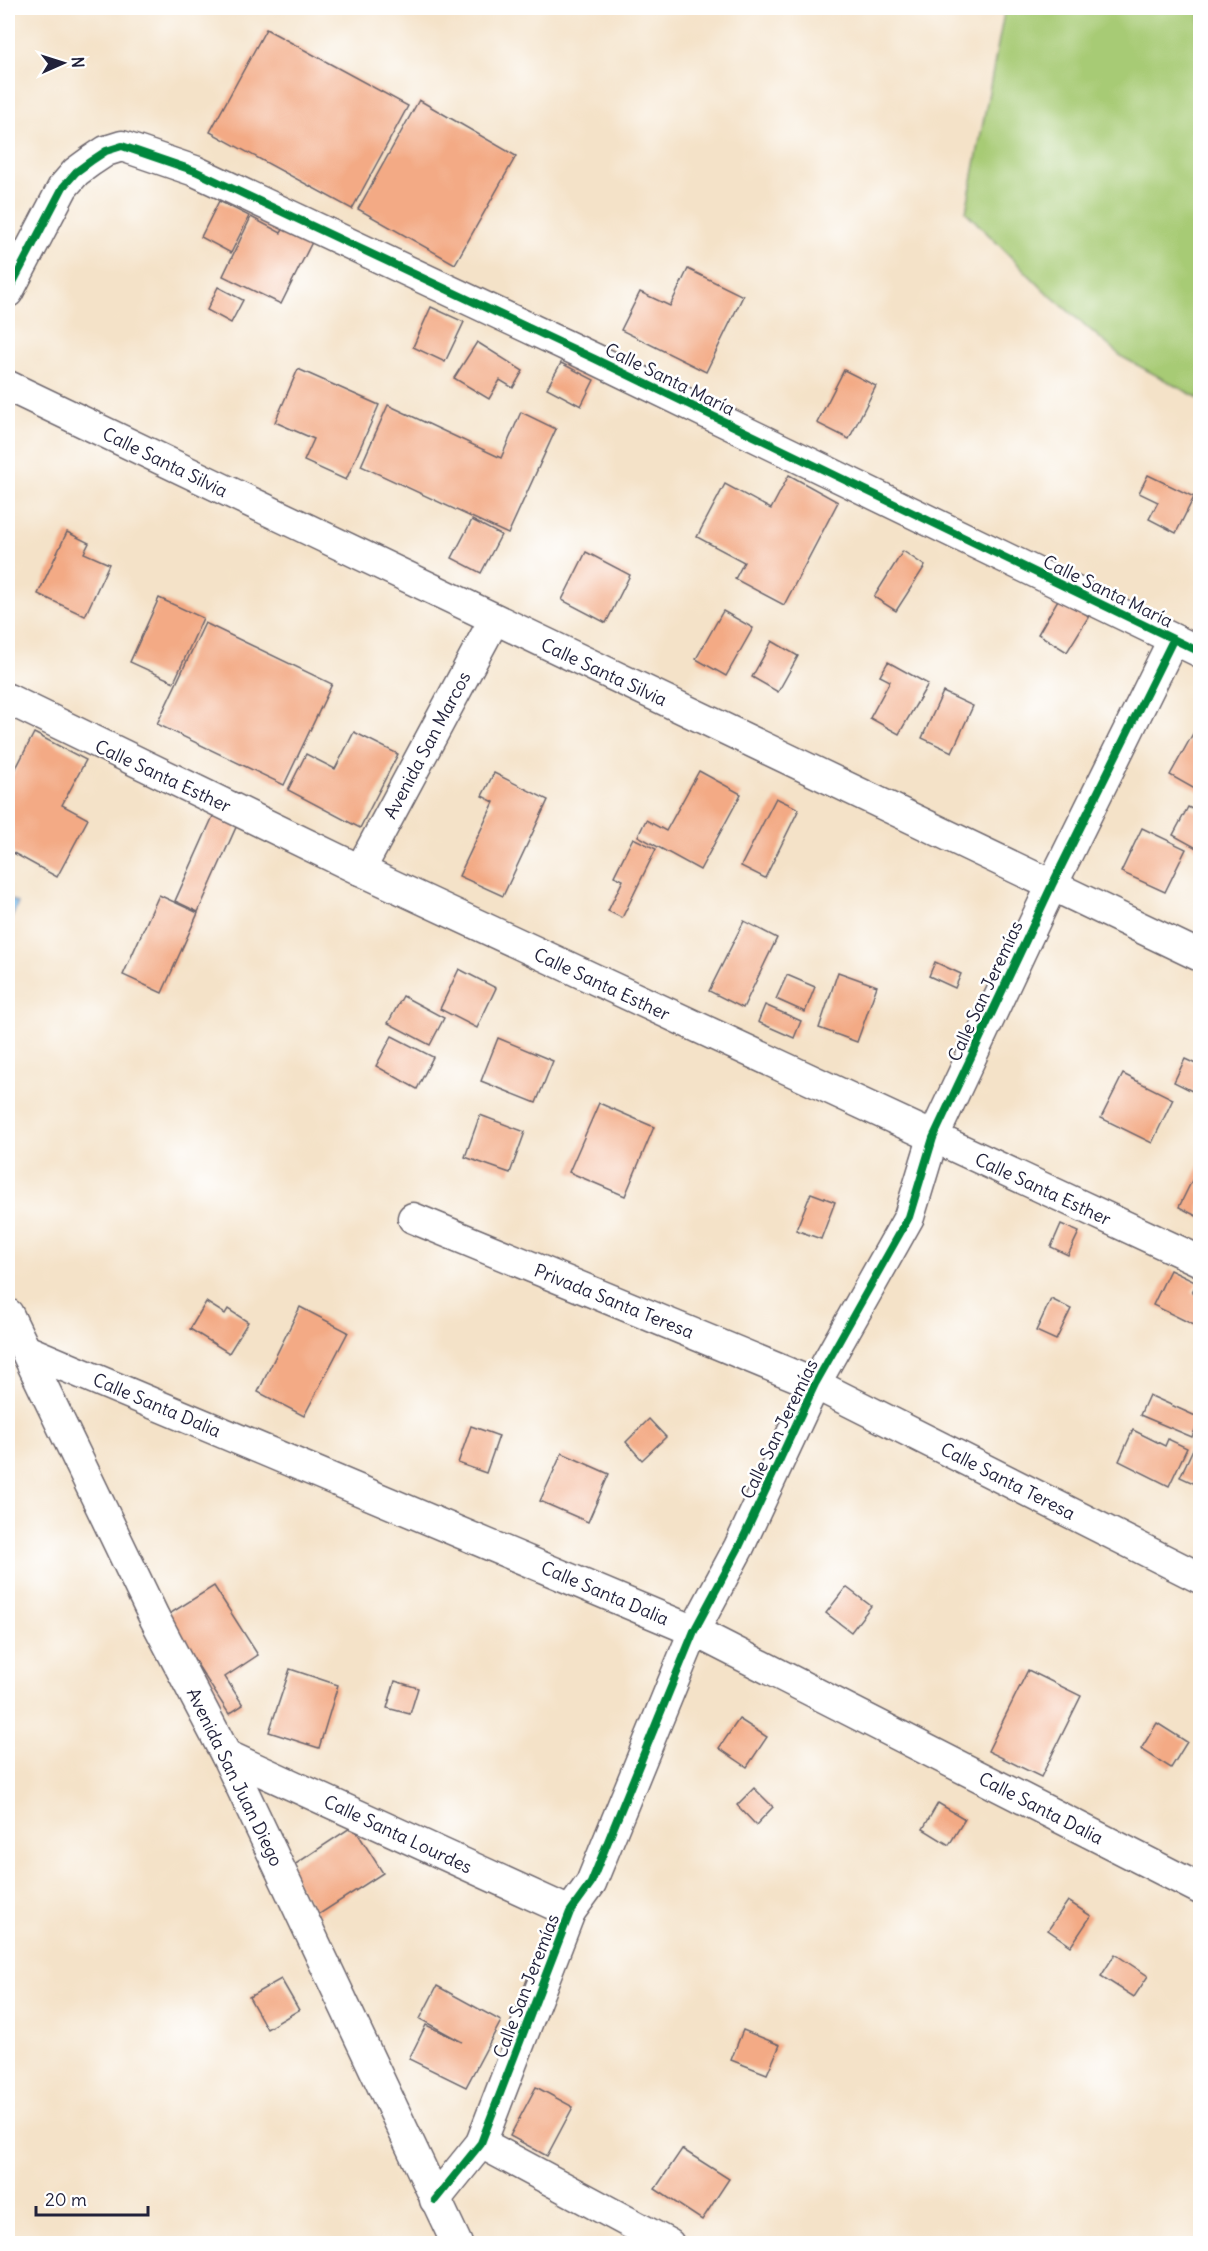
<svg xmlns="http://www.w3.org/2000/svg" width="1208" height="2251" font-family="Delius,sans-serif">
<style>
.green{fill:#a7cb74;stroke:#647658;stroke-width:1.5}
.water{fill:#73baeb;stroke:#4a6e93;stroke-width:1.5}
.building{fill:#f3aa85}
.lines{fill:none;stroke-linecap:round;stroke-linejoin:round}
.minor-casing{stroke:#6c656c;stroke-width:33}
.minor{stroke:#fff;stroke-width:30}
.cycleway-casing{stroke:#fff;stroke-width:11}
.cycleway{stroke:#00873e;stroke-width:8}
.labels{text-anchor:middle;dominant-baseline:central;stroke-width:5;stroke-linejoin:round;paint-order:stroke}
.street-label{font-size:18px;fill:#22223b;stroke:#fff}
</style>
<rect width="100%" height="100%" fill="#fff"/>
<filter id="ink" filterUnits="userSpaceOnUse"><feTurbulence type="fractalNoise" baseFrequency=".0167" numOctaves="2"/><feDisplacementMap in="SourceGraphic" scale="12" xChannelSelector="R" yChannelSelector="G"/><feConvolveMatrix kernelMatrix="1 2 1 2 8 2 1 2 1" color-interpolation-filters="sRGB"/></filter>
<filter id="wash" filterUnits="userSpaceOnUse"><feTurbulence type="fractalNoise" baseFrequency=".008" numOctaves="4" result="noise"/><feDisplacementMap in="SourceGraphic" scale="24" xChannelSelector="R" yChannelSelector="G"/><feGaussianBlur stdDeviation="1.35" result="paint"/><feColorMatrix in="noise" values="0 0 0 0 0 0 0 0 0 0 0 0 0 0 0 0 0 1.4 0 .05"/><feComposite in="paint" operator="in"/></filter>
<g filter="url(#wash)">
<rect width="100%" height="100%" fill="#f4e2c8"/>
<path class="green" d="M 1005,8 L 1200,8 L 1200,399 L 1122,357 L 1045,291 L 966,212 Z"/>
<path class="water" d="M 8,898 L 18,903 L 8,926 Z"/>
<g id="blocks">
<g class="building">
<path d="M 266,29 L 408,106 L 352,209 L 210,132 Z"/>
<path d="M 419,100 L 516,156 L 455,264 L 358,209 Z"/>
<path d="M 219,201 L 249,216 L 231,253 L 201,237 Z"/>
<path d="M 251,217 L 281,233 L 284,228 L 312,242 L 281,304 L 223,276 Z"/>
<path d="M 688,269 L 743,296 L 706,372 L 621,330 L 640,292 L 670,306 Z"/>
<path d="M 218,287 L 243,300 L 231,323 L 207,310 Z"/>
<path d="M 431,307 L 464,322 L 445,362 L 413,347 Z"/>
<path d="M 477,342 L 523,371 L 513,388 L 500,380 L 489,399 L 454,378 Z"/>
<path d="M 561,363 L 594,380 L 581,406 L 547,388 Z"/>
<path d="M 298,369 L 379,405 L 346,480 L 304,461 L 314,439 L 275,422 Z"/>
<path d="M 844,370 L 876,386 L 849,439 L 817,423 Z"/>
<path d="M 388,405 L 501,458 L 521,412 L 556,429 L 508,534 L 361,466 Z"/>
<path d="M 789,475 L 838,502 L 784,605 L 735,579 L 744,562 L 697,537 L 725,484 L 771,509 Z"/>
<path d="M 1148,475 L 1194,497 L 1176,533 L 1149,519 L 1158,502 L 1139,493 Z"/>
<path d="M 472,520 L 501,535 L 481,573 L 452,558 Z"/>
<path d="M 67,532 L 89,543 L 84,553 L 109,564 L 85,616 L 38,594 Z"/>
<path d="M 903,551 L 925,566 L 896,611 L 874,597 Z"/>
<path d="M 586,552 L 630,575 L 606,623 L 562,600 Z"/>
<path d="M 159,598 L 203,618 L 174,682 L 130,662 Z"/>
<path d="M 1059,598 L 1089,616 L 1067,652 L 1038,634 Z"/>
<path d="M 723,611 L 753,628 L 726,676 L 696,659 Z"/>
<path d="M 205,623 L 332,684 L 284,785 L 157,724 Z"/>
<path d="M 772,641 L 798,656 L 778,692 L 752,677 Z"/>
<path d="M 888,662 L 928,684 L 899,734 L 870,718 L 890,681 L 880,676 Z"/>
<path d="M 943,692 L 973,706 L 952,752 L 922,738 Z"/>
<path d="M 1195,730 L 1200,733 L 1200,792 L 1170,775 Z"/>
<path d="M 354,732 L 398,754 L 360,828 L 288,790 L 306,754 L 335,769 Z"/>
<path d="M 34,733 L 86,760 L 62,805 L 88,819 L 57,877 L 8,850 L 8,784 Z"/>
<path d="M 699,771 L 741,794 L 700,870 L 638,836 L 646,820 L 666,831 Z"/>
<path d="M 494,773 L 548,800 L 503,896 L 459,876 L 494,802 L 482,796 Z"/>
<path d="M 776,798 L 799,809 L 765,878 L 741,866 Z"/>
<path d="M 1188,807 L 1200,813 L 1200,850 L 1173,835 Z"/>
<path d="M 214,814 L 237,825 L 198,912 L 175,901 Z"/>
<path d="M 1142,828 L 1186,849 L 1165,892 L 1121,872 Z"/>
<path d="M 633,838 L 656,849 L 622,918 L 608,911 L 623,880 L 614,876 Z"/>
<path d="M 159,895 L 198,913 L 162,993 L 123,975 Z"/>
<path d="M 744,921 L 777,938 L 743,1008 L 709,991 Z"/>
<path d="M 935,962 L 961,974 L 955,988 L 929,976 Z"/>
<path d="M 459,969 L 496,988 L 477,1028 L 440,1009 Z"/>
<path d="M 838,972 L 877,986 L 857,1042 L 819,1028 Z"/>
<path d="M 787,975 L 815,987 L 805,1012 L 776,999 Z"/>
<path d="M 403,996 L 444,1018 L 430,1045 L 388,1023 Z"/>
<path d="M 765,1005 L 801,1021 L 794,1038 L 758,1022 Z"/>
<path d="M 392,1036 L 433,1057 L 417,1089 L 376,1066 Z"/>
<path d="M 498,1038 L 553,1061 L 536,1103 L 481,1081 Z"/>
<path d="M 1185,1059 L 1200,1066 L 1200,1095 L 1174,1082 Z"/>
<path d="M 1123,1074 L 1173,1099 L 1152,1143 L 1101,1118 Z"/>
<path d="M 599,1103 L 654,1127 L 625,1196 L 569,1172 Z"/>
<path d="M 480,1115 L 525,1132 L 510,1173 L 465,1157 Z"/>
<path d="M 1200,1164 L 1200,1218 L 1179,1207 Z"/>
<path d="M 811,1193 L 835,1202 L 821,1239 L 796,1230 Z"/>
<path d="M 1061,1224 L 1079,1232 L 1068,1255 L 1051,1247 Z"/>
<path d="M 1170,1270 L 1197,1283 L 1192,1292 L 1200,1296 L 1200,1328 L 1153,1305 Z"/>
<path d="M 1051,1299 L 1071,1309 L 1056,1340 L 1036,1331 Z"/>
<path d="M 206,1302 L 225,1314 L 228,1309 L 248,1322 L 229,1353 L 190,1329 Z"/>
<path d="M 300,1307 L 348,1332 L 304,1416 L 258,1392 Z"/>
<path d="M 1149,1395 L 1200,1418 L 1192,1437 L 1140,1415 Z"/>
<path d="M 649,1419 L 666,1437 L 642,1460 L 626,1442 Z"/>
<path d="M 471,1426 L 499,1436 L 486,1473 L 458,1463 Z"/>
<path d="M 1133,1430 L 1165,1446 L 1168,1439 L 1187,1448 L 1169,1486 L 1119,1461 Z"/>
<path d="M 1194,1447 L 1200,1450 L 1200,1486 L 1180,1477 Z"/>
<path d="M 562,1453 L 609,1474 L 588,1522 L 540,1501 Z"/>
<path d="M 214,1586 L 258,1655 L 225,1677 L 243,1705 L 229,1714 L 166,1616 Z"/>
<path d="M 846,1587 L 871,1606 L 851,1632 L 826,1613 Z"/>
<path d="M 290,1669 L 338,1685 L 319,1748 L 269,1732 Z"/>
<path d="M 1028,1670 L 1081,1696 L 1041,1777 L 988,1751 Z"/>
<path d="M 395,1681 L 418,1688 L 410,1714 L 387,1708 Z"/>
<path d="M 739,1719 L 767,1737 L 747,1767 L 719,1748 Z"/>
<path d="M 1157,1723 L 1187,1742 L 1171,1768 L 1141,1749 Z"/>
<path d="M 754,1788 L 773,1807 L 756,1825 L 737,1805 Z"/>
<path d="M 938,1803 L 965,1819 L 949,1845 L 923,1829 Z"/>
<path d="M 353,1826 L 383,1873 L 318,1915 L 288,1869 Z"/>
<path d="M 1068,1901 L 1091,1916 L 1071,1946 L 1048,1930 Z"/>
<path d="M 1115,1954 L 1148,1976 L 1134,1997 L 1101,1976 Z"/>
<path d="M 281,1979 L 299,2010 L 267,2029 L 249,1997 Z"/>
<path d="M 437,1986 L 501,2021 L 466,2087 L 409,2059 L 426,2025 L 462,2042 L 420,2019 Z"/>
<path d="M 743,2030 L 780,2045 L 767,2074 L 731,2060 Z"/>
<path d="M 536,2087 L 573,2107 L 547,2156 L 510,2136 Z"/>
<path d="M 682,2149 L 729,2179 L 702,2220 L 655,2189 Z"/>
</g>
</g>
</g>
<g filter="url(#ink)">
<use href="#blocks" fill-opacity="0" stroke="#6c656c" stroke-width="1.5"/>
<g class="lines">
<defs>
<g id="minor">
<path d="M 8,292 L 63,187 L 76,172 L 91,161 L 106,151 L 122,146 L 195,171 L 595,359 L 1200,652"/>
<path d="M 8,386 L 1200,956"/>
<path d="M 8,699 L 360,870 L 1200,1261"/>
<path d="M 360,870 L 494,620"/>
<path d="M 413,1218 L 815,1384 L 1200,1578"/>
<path d="M 8,1314 L 154,1617 L 226,1755 L 457,2244"/>
<path d="M 26,1350 L 694,1631 L 1200,1889"/>
<path d="M 226,1755 L 570,1912"/>
<path d="M 481,2143 L 669,2244"/>
<path d="M 435,2200 L 481,2143 L 570,1912 L 591,1883 L 694,1631 L 739,1547 L 815,1384 L 909,1217 L 933,1138 L 1052,885 L 1173,640"/>
</g>
</defs>
<use href="#minor" class="minor-casing"/>
<use href="#minor" class="minor"/>
<defs>
<g id="cycleway">
<path d="M 8,292 L 63,187 L 76,172 L 91,161 L 106,151 L 122,146 L 195,171 L 595,359 L 1200,652"/>
<path d="M 435,2200 L 481,2143 L 570,1912 L 591,1883 L 694,1631 L 739,1547 L 815,1384 L 909,1217 L 933,1138 L 1052,885 L 1173,640"/>
</g>
</defs>
<use href="#cycleway" class="cycleway-casing"/>
<use href="#cycleway" class="cycleway"/>
</g>
</g>
<g class="labels">
<g class="street-label">
<text transform="translate(670 379) rotate(26)">Calle Santa María</text>
<text transform="translate(165 462) rotate(26)">Calle Santa Silvia</text>
<text transform="translate(1108 591) rotate(26)">Calle Santa María</text>
<text transform="translate(604 672) rotate(25)">Calle Santa Silvia</text>
<text transform="translate(427 745) rotate(-62)">Avenida San Marcos</text>
<text transform="translate(163 776) rotate(25)">Calle Santa Esther</text>
<text transform="translate(602 984) rotate(25)">Calle Santa Esther</text>
<text transform="translate(985 991) rotate(-65)">Calle San Jeremías</text>
<text transform="translate(1043 1189) rotate(25)">Calle Santa Esther</text>
<text transform="translate(614 1301) rotate(22)">Privada Santa Teresa</text>
<text transform="translate(157 1405) rotate(23)">Calle Santa Dalia</text>
<text transform="translate(779 1429) rotate(-64)">Calle San Jeremías</text>
<text transform="translate(1008 1481) rotate(27)">Calle Santa Teresa</text>
<text transform="translate(605 1593) rotate(23)">Calle Santa Dalia</text>
<text transform="translate(235 1777) rotate(64)">Avenida San Juan Diego</text>
<text transform="translate(1041 1808) rotate(27)">Calle Santa Dalia</text>
<text transform="translate(398 1834) rotate(25)">Calle Santa Lourdes</text>
<text transform="translate(526 1986) rotate(-69)">Calle San Jeremías</text>
</g>
</g>
<rect width="1208" height="2251" fill="none" stroke="#fff" stroke-width="30"/>
<g transform="translate(63 63) rotate(87)" stroke="#ffffff" stroke-width="4.5" paint-order="stroke">
<path d="M0-4.5L10 22L0 15L-10 22Z" fill="#22223b"/>
<text y="-9" font-size="16" font-weight="bold" text-anchor="middle" fill="#22223b">N</text>
</g>
<path d="M36 2206v9h112v-9" fill="none" stroke="#22223b" stroke-width="3"/>
<text x="45" y="2206" font-size="18" fill="#22223b" stroke="#ffffff" stroke-width="4.5" paint-order="stroke">20 m</text>
</svg>
